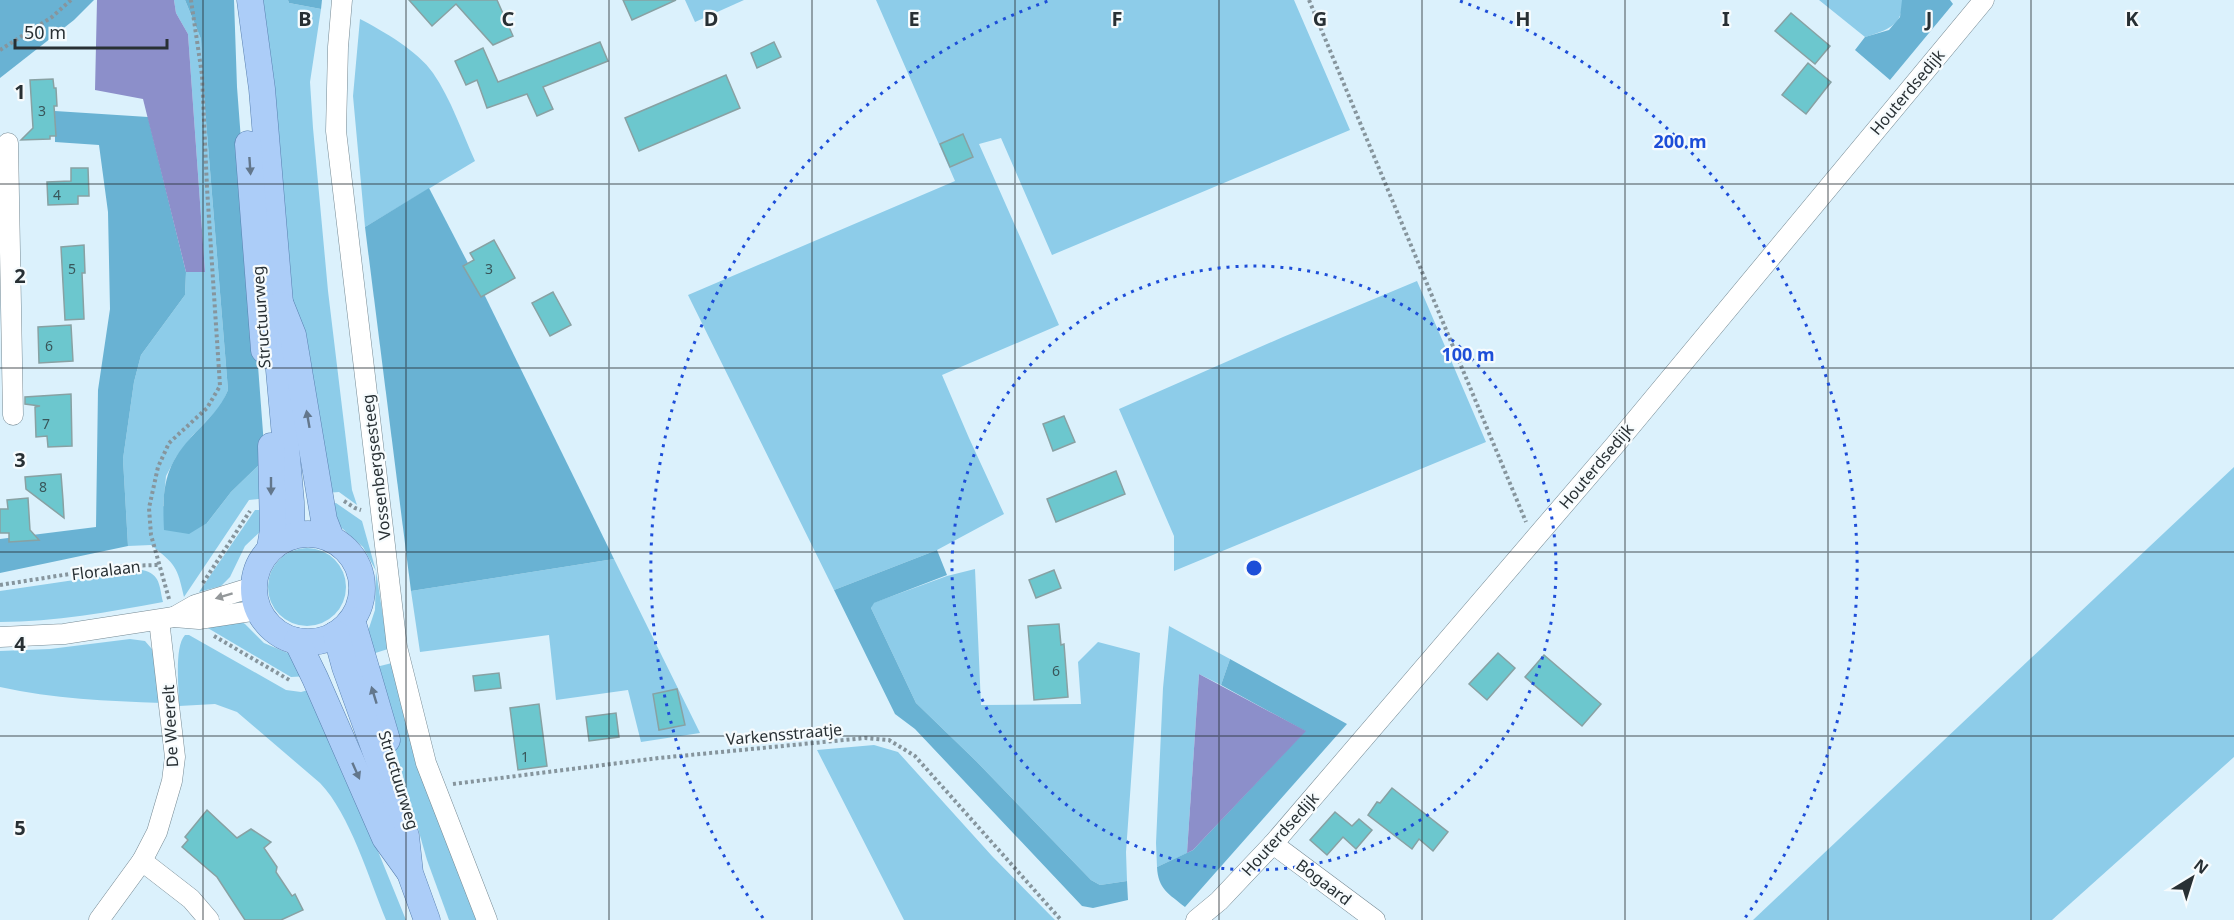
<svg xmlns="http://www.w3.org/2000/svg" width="2234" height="920" font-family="'Noto Sans',sans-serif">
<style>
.green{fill:#8dcce9}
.forest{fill:#69b2d3}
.water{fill:#8c8fca}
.building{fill:#6cc7ce;stroke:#88a1a3;stroke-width:1.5}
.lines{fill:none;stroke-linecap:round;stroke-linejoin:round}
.minor-casing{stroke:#768a94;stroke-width:21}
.major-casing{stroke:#5981b0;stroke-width:27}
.path{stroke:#86959d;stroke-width:4;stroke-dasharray:3 3;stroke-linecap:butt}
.minor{stroke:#fff;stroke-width:20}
.major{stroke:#accdf8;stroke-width:26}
.oneway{fill:#63778c}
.oneway2{fill:#94989a}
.grid{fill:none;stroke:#283034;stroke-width:1.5;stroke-opacity:0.55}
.ring{fill:none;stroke:#1d4ed8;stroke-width:3;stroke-dasharray:3 6}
.labels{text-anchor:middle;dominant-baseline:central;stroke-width:4.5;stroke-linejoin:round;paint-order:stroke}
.number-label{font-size:14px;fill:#39565a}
.street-label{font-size:16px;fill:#283034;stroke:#f6fbfd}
.grid-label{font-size:20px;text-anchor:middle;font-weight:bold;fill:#283034;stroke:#f6fbfd;stroke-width:4.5;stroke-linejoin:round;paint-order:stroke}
.centre{fill:#1d4ed8;stroke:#f6fbfd;stroke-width:3}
.ring-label{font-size:18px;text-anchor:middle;font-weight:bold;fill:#1d4ed8;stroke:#f6fbfd;stroke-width:4.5;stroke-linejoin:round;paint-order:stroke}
</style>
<rect width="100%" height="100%" fill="#dbf1fc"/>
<g class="green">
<path d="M 174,0 L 185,0 L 201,39 L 203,84 L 228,390 L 221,406 L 192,436 L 176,457 L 166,476 L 163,506 L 207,523 L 231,492 L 265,459 L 267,498 L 249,500 L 184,597 C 177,566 176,565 151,545 L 128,546 L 123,459 L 134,382 L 141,355 L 185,295 L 186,272 L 205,272 L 188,34 L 176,13 Z"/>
<path d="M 262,0 L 288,0 L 289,3 L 321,9 L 310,82 L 313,128 L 328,291 L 352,490 L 357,505 L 339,492 L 326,493 L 292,307 Z"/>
<path d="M 685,0 L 744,0 L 695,22 Z"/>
<path d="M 876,0 L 1294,0 L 1350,130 L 1052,255 L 1001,138 L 979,144 L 1059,325 L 942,375 L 969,438 L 1004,514 L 937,550 L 834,590 L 688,295 L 955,181 Z"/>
<path d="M 1819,0 L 1902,0 C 1904,26 1885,31 1865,37 Z"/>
<path d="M 360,19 C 383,31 418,51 433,73 C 451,99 462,132 475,161 L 365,227 L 353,96 Z"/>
<path d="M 1417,281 L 1486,442 L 1174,571 L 1174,536 L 1119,409 L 1283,337 Z"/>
<path d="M 2234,467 L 2234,757 L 2052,920 L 1753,920 Z"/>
<path d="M 336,503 L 362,521 L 376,571 L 388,649 L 369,655 L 368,631 L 375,610 L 376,571 L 363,547 L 334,521 L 328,504 Z"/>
<path d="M 255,510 L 265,510 L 265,527 L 245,546 L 230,577 L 221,586 L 199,592 Z"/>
<circle cx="307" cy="587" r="39"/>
<path d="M 614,559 L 700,733 L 641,742 L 628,690 L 556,700 L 549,635 L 420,652 L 411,591 Z"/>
<path d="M 975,569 L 981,705 L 1081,704 L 1078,662 L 1098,642 L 1140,653 L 1126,852 L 1127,881 L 1100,885 L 1091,880 L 976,761 L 916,703 L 871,608 L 873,603 L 947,576 Z"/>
<path d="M 142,570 C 161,574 159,586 163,602 C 109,612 55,622 0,622 L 0,591 Z"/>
<path d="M 236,618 L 245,624 L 264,643 L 290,654 L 309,676 L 291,677 L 201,624 Z"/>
<path d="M 1169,626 L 1230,659 L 1221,685 L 1199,674 L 1187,853 L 1157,867 L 1156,843 L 1163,688 Z"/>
<path d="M 185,635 L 189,635 L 286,690 L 301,692 L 312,689 L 406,920 L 386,920 C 369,879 350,814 320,783 L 237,712 L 215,704 L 179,706 C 179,688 174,647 185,635 Z"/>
<path d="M 130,639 L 145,641 L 157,655 L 162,703 C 107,701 53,699 0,687 L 0,651 L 50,649 Z"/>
<path d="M 392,663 L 480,920 L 449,920 L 427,860 L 372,668 Z"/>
<path d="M 874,745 L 898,752 L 992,856 L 1055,920 L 904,920 L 817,750 Z"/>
</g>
<g class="forest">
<path d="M 0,0 L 94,0 L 74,20 L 0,78 Z"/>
<path d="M 185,0 L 234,0 L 237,87 L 265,459 L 231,492 L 207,523 L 189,534 L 164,530 C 162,488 164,465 195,433 C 209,418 220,409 228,390 L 203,84 L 201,39 Z"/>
<path d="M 288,0 L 322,0 L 321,9 L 289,3 Z"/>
<path d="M 1902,0 L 1950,0 L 1953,4 L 1890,80 L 1855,50 L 1865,37 L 1889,30 L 1900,17 Z"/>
<path d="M 55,111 L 148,117 L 186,272 L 185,295 L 141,355 L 134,382 L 123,459 L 128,546 L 0,573 L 0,539 L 96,527 L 98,390 L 110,309 L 108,212 L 99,145 L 55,142 Z"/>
<path d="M 429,188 L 485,296 L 614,559 L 411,591 L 365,227 Z"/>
<path d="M 937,550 L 947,575 L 874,603 L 871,608 L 916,703 L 976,761 L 1091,880 L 1100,885 L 1127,881 L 1128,900 L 1093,908 L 1082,906 L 915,729 L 895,714 L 834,590 Z"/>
<path d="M 1230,659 L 1347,724 L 1185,907 C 1169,894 1158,889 1157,867 L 1193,850 L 1305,731 L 1221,685 Z"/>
</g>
<g class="water">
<path d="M 97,0 L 174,0 L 176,13 L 188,34 L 205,272 L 186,272 L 143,99 L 95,90 Z"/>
<path d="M 1199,674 L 1306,731 L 1193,850 L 1187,853 Z"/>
</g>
<g class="building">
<path d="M 409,0 L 497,0 L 513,36 L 493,45 L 456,4 L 432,26 Z"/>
<path d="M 623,0 L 676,0 L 632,20 Z"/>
<path d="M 1791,13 L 1830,46 L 1815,64 L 1775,31 Z"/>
<path d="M 600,42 L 608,61 L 543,87 L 553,109 L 537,116 L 527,94 L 487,108 L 477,80 L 466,85 L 455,61 L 483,48 L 498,82 Z"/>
<path d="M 774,42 L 781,57 L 757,68 L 751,53 Z"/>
<path d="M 1808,63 L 1831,82 L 1806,114 L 1782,95 Z"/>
<path d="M 726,75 L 740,108 L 639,151 L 625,118 Z"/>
<path d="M 53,79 L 54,88 L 56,88 L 57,106 L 54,106 L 56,136 L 50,136 L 50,139 L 21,140 L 33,128 L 30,80 Z"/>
<path d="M 963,134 L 973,157 L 950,167 L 940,144 Z"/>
<path d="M 71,168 L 88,168 L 89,196 L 78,196 L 78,204 L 48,205 L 47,182 L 71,181 Z"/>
<path d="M 494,240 L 515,278 L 481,297 L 463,266 L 474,260 L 470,253 Z"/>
<path d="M 84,245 L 85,273 L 82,273 L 84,319 L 65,320 L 61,247 Z"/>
<path d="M 553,292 L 571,325 L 550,336 L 532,303 Z"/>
<path d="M 71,325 L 73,361 L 39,363 L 38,327 Z"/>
<path d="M 71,394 L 72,446 L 48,447 L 47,436 L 36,437 L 35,407 L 40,406 L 25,404 L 25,397 Z"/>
<path d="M 1064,416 L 1075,442 L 1053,451 L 1043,424 Z"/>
<path d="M 1116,471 L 1125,494 L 1056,522 L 1047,499 Z"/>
<path d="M 61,474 L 63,500 L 64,518 L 26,489 L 25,477 Z"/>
<path d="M 28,498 L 30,530 L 39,540 L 9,542 L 9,533 L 0,533 L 0,509 L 8,509 L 7,500 Z"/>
<path d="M 1054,570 L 1061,588 L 1036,598 L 1029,580 Z"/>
<path d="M 1059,624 L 1061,645 L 1064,644 L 1068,697 L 1034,700 L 1028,626 Z"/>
<path d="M 1498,653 L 1515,668 L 1487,700 L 1469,684 Z"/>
<path d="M 1544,655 L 1601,704 L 1582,726 L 1525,677 Z"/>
<path d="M 499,673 L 501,688 L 475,691 L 473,676 Z"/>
<path d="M 677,689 L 685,725 L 659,730 L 653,694 Z"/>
<path d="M 539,704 L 547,766 L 518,770 L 510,708 Z"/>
<path d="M 616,713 L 619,737 L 589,741 L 586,717 Z"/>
<path d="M 1392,788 L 1448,832 L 1433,851 L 1419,839 L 1412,849 L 1368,815 L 1377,802 L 1380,803 Z"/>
<path d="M 207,810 L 237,838 L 251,829 L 271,842 L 264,848 L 277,867 L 276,872 L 292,896 L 295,894 L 303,910 L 281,920 L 245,920 L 217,877 L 182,847 L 188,840 L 185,837 Z"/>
<path d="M 1335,812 L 1352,826 L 1359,819 L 1372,830 L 1356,849 L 1343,837 L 1327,855 L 1310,840 Z"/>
</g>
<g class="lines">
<defs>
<g id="minor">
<path d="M 342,0 L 338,47 L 336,131 L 397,647 L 426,763 L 487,920"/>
<path d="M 8,143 L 13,415"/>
<path d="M 174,617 L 195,605 L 253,587"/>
<path d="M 0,637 L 64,634 L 174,617 L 199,619 L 258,610"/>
<path d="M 1273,844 L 1375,920"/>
<path d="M 142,861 L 191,899 L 209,920"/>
<path d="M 99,920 L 142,861 L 157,832 L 172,781 L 175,757 L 159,620"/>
<path d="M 1196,920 L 1219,901 L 1273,844 L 1615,445 L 1984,0"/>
</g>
<g id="major">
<path d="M 250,0 L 262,89 L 280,303 L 276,337 L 291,502 L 292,536"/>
<path d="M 248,144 L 264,350"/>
<path d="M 281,305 L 293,335 L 324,520 L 331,538"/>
<circle cx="308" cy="588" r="54"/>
<path d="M 270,548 L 273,530 L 271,446"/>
<path d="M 352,620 L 387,740"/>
<path d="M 336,634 L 345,667 L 406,836 L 410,873 L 427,920"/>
<path d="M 297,641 L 315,678 L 385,838 L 408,870"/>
</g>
</defs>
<use href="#minor" class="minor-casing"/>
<use href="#major" class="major-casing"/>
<g class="path">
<path d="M 1309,0 L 1526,522"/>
<path d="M 0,50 L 52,17 L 71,0"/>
<path d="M 344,501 L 355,508 L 361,510"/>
<path d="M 203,583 L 250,511"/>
<path d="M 0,585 L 120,566 L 158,565"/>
<path d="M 169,599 L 151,535 L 149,508 L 158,467 L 169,443 L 207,408 L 220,386 L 207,188 L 202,75 L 191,0"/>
<path d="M 214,636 L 291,681"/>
<path d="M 453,784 L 659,758 L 865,738 L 889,740 L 915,756 L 1061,920"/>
</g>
<use href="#minor" class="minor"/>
<use href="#major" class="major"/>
</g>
<defs><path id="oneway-solid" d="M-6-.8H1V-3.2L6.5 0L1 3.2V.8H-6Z" transform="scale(1.5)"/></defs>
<g class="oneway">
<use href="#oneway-solid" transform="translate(250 166) rotate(86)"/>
<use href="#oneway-solid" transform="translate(308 419) rotate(-100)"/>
<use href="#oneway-solid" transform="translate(271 486) rotate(90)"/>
<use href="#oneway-solid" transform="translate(374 695) rotate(-107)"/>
<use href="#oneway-solid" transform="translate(356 771) rotate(66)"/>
</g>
<use class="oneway2" href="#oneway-solid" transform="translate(224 596) rotate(163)"/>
<path class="grid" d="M 203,0 L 203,920M 406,0 L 406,920M 609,0 L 609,920M 812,0 L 812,920M 1015,0 L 1015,920M 1219,0 L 1219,920M 1422,0 L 1422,920M 1625,0 L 1625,920M 1828,0 L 1828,920M 2031,0 L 2031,920M 0,184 L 2234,184M 0,368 L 2234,368M 0,552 L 2234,552M 0,736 L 2234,736"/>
<g class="ring">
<circle cx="1254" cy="568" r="302"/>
<path d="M763 918A603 603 0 0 1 1048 1M1460 1A603 603 0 0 1 1745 918"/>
</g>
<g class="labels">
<g class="number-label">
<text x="42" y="110">3</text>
<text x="57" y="194">4</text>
<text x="72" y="268">5</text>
<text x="489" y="268">3</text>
<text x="49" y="345">6</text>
<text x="46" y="423">7</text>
<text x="43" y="486">8</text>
<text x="1056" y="670">6</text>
<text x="525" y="756">1</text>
</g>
<g class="street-label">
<text transform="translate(1907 92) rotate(-50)">Houterdsedijk</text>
<text transform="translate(261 317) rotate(-94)">Structuurweg</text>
<text transform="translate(1596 466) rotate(-50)">Houterdsedijk</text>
<text transform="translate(376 467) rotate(-97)">Vossenbergsesteeg</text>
<text transform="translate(106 570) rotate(-7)">Floralaan</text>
<text transform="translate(170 726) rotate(-93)">De Weerelt</text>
<text transform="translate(784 734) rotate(-5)">Varkensstraatje</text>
<text transform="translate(399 780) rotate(73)">Structuurweg</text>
<text transform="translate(1280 834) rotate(-48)">Houterdsedijk</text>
<text transform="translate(1324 882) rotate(37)">Bogaard</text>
</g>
</g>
<g class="grid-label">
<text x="305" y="26">B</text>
<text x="508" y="26">C</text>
<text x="711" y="26">D</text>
<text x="914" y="26">E</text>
<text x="1117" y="26">F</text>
<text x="1320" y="26">G</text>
<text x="1523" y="26">H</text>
<text x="1726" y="26">I</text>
<text x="1929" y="26">J</text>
<text x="2132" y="26">K</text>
<text x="20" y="99">1</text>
<text x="20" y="283">2</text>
<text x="20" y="467">3</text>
<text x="20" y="651">4</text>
<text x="20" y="835">5</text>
</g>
<circle cx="1254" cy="568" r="9" class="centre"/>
<g class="ring-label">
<text x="1680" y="148">200 m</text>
<text x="1468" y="361">100 m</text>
</g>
<g transform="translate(2192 878) rotate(38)" stroke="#f6fbfd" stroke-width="4.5" paint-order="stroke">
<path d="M0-4.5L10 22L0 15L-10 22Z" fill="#283034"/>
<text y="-9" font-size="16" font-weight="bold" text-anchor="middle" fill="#283034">N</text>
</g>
<path d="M15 39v9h152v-9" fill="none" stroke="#283034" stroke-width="3"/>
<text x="24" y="39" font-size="18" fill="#283034" stroke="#f6fbfd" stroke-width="4.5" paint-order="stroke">50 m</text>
</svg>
